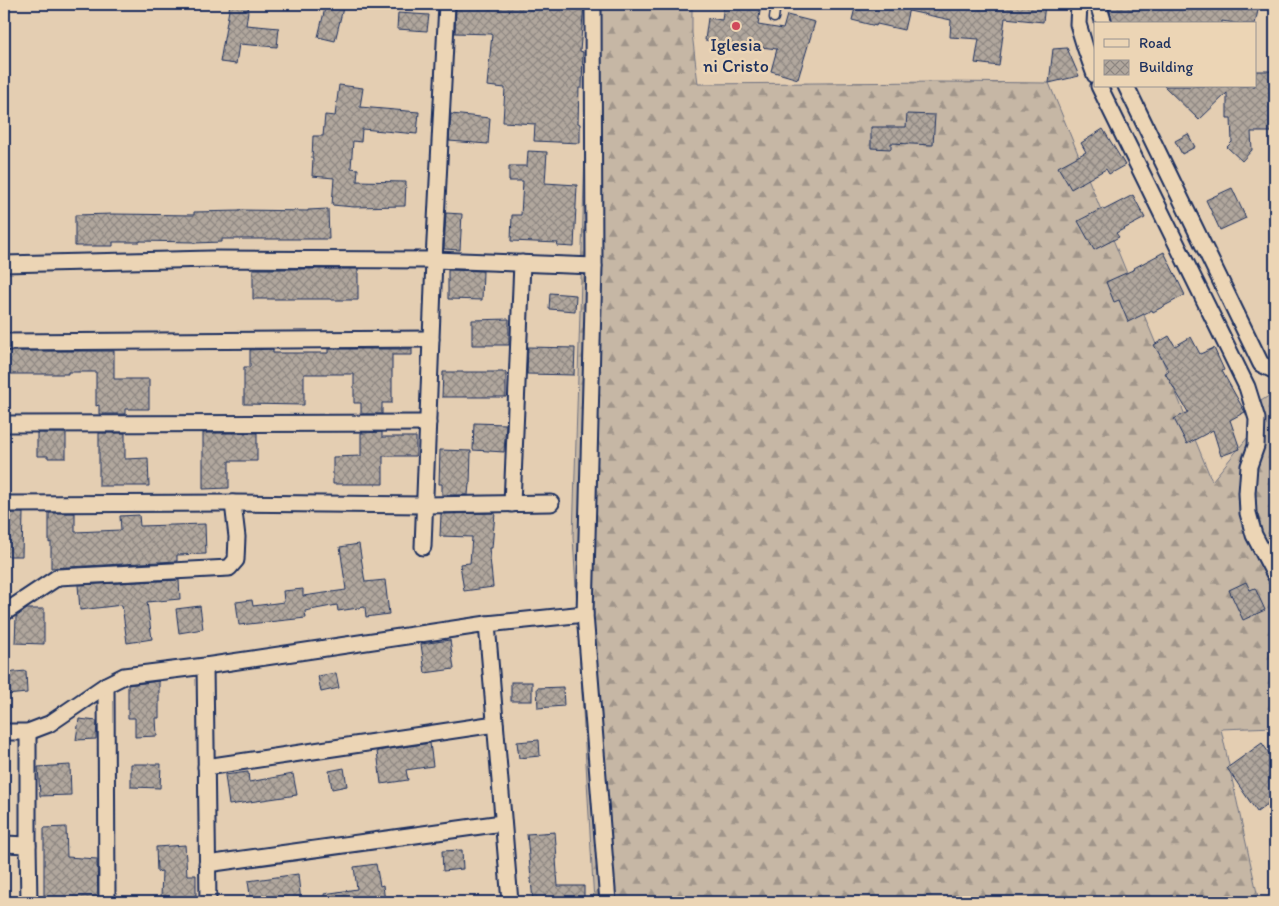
<svg xmlns="http://www.w3.org/2000/svg" width="1279" height="906" font-family="Itim,sans-serif">
<style>
.forest{fill:url(#forest-firs);stroke:#707382}
.building{fill:url(#building-cross-hatch);stroke:#1b2f5e}
.lines{fill:none;stroke-linecap:round;stroke-linejoin:round}
.lane-casing{stroke:#1b2f5e;stroke-width:11}
.street-casing{stroke:#1b2f5e;stroke-width:19}
.lane{stroke:#ecd5b5;stroke-width:8}
.street{stroke:#ecd5b5;stroke-width:15}
.poi-dot{fill:#d1495b;stroke:#ecd5b5;stroke-width:2}
.labels{text-anchor:middle;dominant-baseline:central;stroke-width:5;stroke-linejoin:round;paint-order:stroke}
.poi-label{font-size:18px;fill:#1b2f5e;stroke:#ecd5b5}
</style>
<defs>
<pattern id="forest-firs" width="22" height="20" patternUnits="userSpaceOnUse" patternTransform="scale(1.25)"><rect width="22" height="20" fill="#c6b7a5"/><path d="M5 1l3.5 6h-7zM16 11l3.5 6h-7z" fill="#a0958a"/></pattern>
<pattern id="building-cross-hatch" width="8" height="8" patternUnits="userSpaceOnUse" patternTransform="scale(1.25)"><rect width="8" height="8" fill="#b1a79d"/><path d="M0 0l8 8M0 8l8-8" fill="none" stroke="#8f8883"/></pattern>
</defs>
<rect width="100%" height="100%" fill="#e4ceb2"/>
<filter id="ink" filterUnits="userSpaceOnUse"><feTurbulence type="fractalNoise" baseFrequency=".02" numOctaves="2"/><feDisplacementMap in="SourceGraphic" scale="10" xChannelSelector="R" yChannelSelector="G"/><feConvolveMatrix kernelMatrix="1 2 1 2 8 2 1 2 1" color-interpolation-filters="sRGB"/></filter>
<g filter="url(#ink)">
<path class="forest" d="M 594,4 L 692,4 L 692,33 L 698,84 L 941,82 L 1049,83 L 1212,481 L 1257,426 L 1253,406 L 1275,392 L 1275,727 L 1221,729 L 1259,902 L 594,902 L 573,537 L 587,87 Z"/>
<g class="building">
<path d="M 230,4 L 249,4 L 246,25 L 279,28 L 277,47 L 239,44 L 236,64 L 220,62 Z"/>
<path d="M 326,4 L 344,4 L 335,41 L 318,37 Z"/>
<path d="M 494,4 L 584,4 L 580,51 L 583,52 L 582,88 L 579,88 L 578,123 L 580,124 L 580,143 L 534,141 L 535,124 L 503,122 L 505,88 L 487,86 L 492,34 L 455,33 L 456,7 L 494,8 Z"/>
<path d="M 724,4 L 761,4 L 758,25 L 783,29 L 787,15 L 815,22 L 798,79 L 771,71 L 777,49 L 705,40 L 708,18 L 722,20 Z"/>
<path d="M 856,4 L 910,4 L 904,30 L 877,24 L 876,26 L 852,20 Z"/>
<path d="M 910,4 L 968,7 L 968,4 L 1045,4 L 1043,22 L 1005,18 L 999,66 L 975,63 L 979,39 L 950,37 L 951,20 L 909,11 Z"/>
<path d="M 1108,4 L 1245,4 L 1259,6 L 1255,24 L 1240,24 L 1222,21 L 1222,24 L 1113,24 Z"/>
<path d="M 398,13 L 429,15 L 427,31 L 397,29 Z"/>
<path d="M 1067,48 L 1079,76 L 1049,83 L 1053,49 Z"/>
<path d="M 1255,71 L 1275,71 L 1275,132 L 1251,132 L 1252,150 L 1242,161 L 1227,147 L 1232,142 L 1231,118 L 1227,118 L 1227,93 L 1199,120 L 1164,86 L 1255,86 Z"/>
<path d="M 339,85 L 363,88 L 360,107 L 419,112 L 417,134 L 362,129 L 361,142 L 353,141 L 351,168 L 358,169 L 357,181 L 406,182 L 405,206 L 354,207 L 332,205 L 334,178 L 312,176 L 313,158 L 312,158 L 313,136 L 323,136 L 325,115 L 335,116 Z"/>
<path d="M 451,114 L 490,118 L 488,144 L 449,141 Z"/>
<path d="M 907,114 L 935,115 L 933,145 L 891,143 L 891,149 L 871,148 L 871,127 L 906,127 Z"/>
<path d="M 1103,129 L 1125,165 L 1109,174 L 1106,169 L 1071,189 L 1058,167 L 1086,152 L 1081,143 Z"/>
<path d="M 1188,134 L 1195,147 L 1182,154 L 1175,141 Z"/>
<path d="M 528,151 L 547,152 L 545,183 L 577,185 L 574,247 L 557,246 L 558,243 L 511,241 L 512,215 L 521,215 L 523,181 L 509,181 L 509,166 L 527,166 Z"/>
<path d="M 1232,188 L 1246,218 L 1220,230 L 1206,200 Z"/>
<path d="M 1133,195 L 1145,218 L 1116,233 L 1119,237 L 1094,250 L 1078,221 L 1103,208 L 1104,210 Z"/>
<path d="M 328,209 L 329,239 L 222,239 L 222,242 L 194,243 L 194,242 L 140,241 L 140,242 L 113,242 L 113,246 L 75,246 L 75,215 L 113,214 L 194,215 L 194,212 L 240,211 L 240,210 L 308,211 L 308,210 Z"/>
<path d="M 446,213 L 462,214 L 460,250 L 444,249 Z"/>
<path d="M 1164,252 L 1185,295 L 1153,312 L 1152,310 L 1128,322 L 1119,300 L 1114,302 L 1106,282 L 1135,269 L 1134,268 Z"/>
<path d="M 253,269 L 358,269 L 358,300 L 331,300 L 331,299 L 253,299 Z"/>
<path d="M 448,270 L 483,271 L 482,300 L 448,299 Z"/>
<path d="M 550,293 L 576,295 L 575,311 L 549,309 Z"/>
<path d="M 509,319 L 509,345 L 472,345 L 472,320 Z"/>
<path d="M 1169,336 L 1175,346 L 1191,337 L 1200,354 L 1214,348 L 1224,370 L 1222,371 L 1245,412 L 1230,420 L 1240,449 L 1221,456 L 1213,430 L 1187,444 L 1174,419 L 1188,412 L 1165,373 L 1169,371 L 1154,345 Z"/>
<path d="M 528,347 L 575,348 L 574,375 L 527,374 Z"/>
<path d="M 273,349 L 273,353 L 328,353 L 328,349 L 412,349 L 412,355 L 392,355 L 392,403 L 382,403 L 382,414 L 361,414 L 361,403 L 354,403 L 354,374 L 304,374 L 304,405 L 244,404 L 244,367 L 250,367 L 250,350 Z"/>
<path d="M 4,351 L 114,351 L 114,379 L 149,379 L 149,409 L 125,409 L 125,414 L 99,414 L 99,405 L 96,406 L 96,372 L 68,372 L 68,374 L 4,374 Z"/>
<path d="M 443,372 L 506,372 L 506,397 L 442,397 Z"/>
<path d="M 474,423 L 506,424 L 504,452 L 473,450 Z"/>
<path d="M 382,432 L 382,437 L 416,437 L 416,456 L 383,456 L 383,484 L 333,484 L 333,457 L 361,456 L 361,433 Z"/>
<path d="M 37,433 L 66,433 L 66,458 L 48,458 L 48,456 L 37,456 Z"/>
<path d="M 99,433 L 125,433 L 125,459 L 148,458 L 149,486 L 99,486 Z"/>
<path d="M 203,433 L 257,433 L 257,461 L 229,461 L 229,488 L 203,489 Z"/>
<path d="M 440,450 L 471,451 L 470,484 L 469,484 L 468,495 L 442,495 L 442,484 L 439,484 Z"/>
<path d="M 4,513 L 23,513 L 22,556 L 4,556 Z"/>
<path d="M 49,513 L 75,513 L 75,532 L 121,530 L 120,516 L 139,515 L 140,526 L 205,524 L 206,554 L 177,555 L 177,561 L 51,568 L 51,542 L 49,543 Z"/>
<path d="M 495,513 L 492,548 L 489,548 L 493,587 L 464,591 L 460,564 L 470,563 L 472,537 L 440,536 L 441,514 Z"/>
<path d="M 359,544 L 365,582 L 385,580 L 389,614 L 366,617 L 365,607 L 338,611 L 337,605 L 305,611 L 306,618 L 239,625 L 236,602 L 252,600 L 253,606 L 284,602 L 283,591 L 303,589 L 303,596 L 346,590 L 340,547 Z"/>
<path d="M 179,580 L 180,599 L 147,602 L 152,639 L 127,643 L 122,605 L 80,610 L 78,585 Z"/>
<path d="M 1246,582 L 1250,590 L 1255,588 L 1265,610 L 1243,620 L 1229,590 Z"/>
<path d="M 200,606 L 203,629 L 179,633 L 176,609 Z"/>
<path d="M 27,609 L 44,609 L 44,644 L 15,643 L 16,617 Z"/>
<path d="M 450,640 L 454,669 L 425,673 L 421,644 Z"/>
<path d="M 26,671 L 27,693 L 6,695 L 4,673 Z"/>
<path d="M 336,673 L 339,688 L 321,692 L 318,676 Z"/>
<path d="M 159,681 L 159,718 L 156,718 L 157,736 L 135,737 L 135,718 L 128,718 L 128,685 Z"/>
<rect x="511" y="682" width="21" height="19"/>
<path d="M 563,687 L 564,706 L 538,708 L 537,688 Z"/>
<path d="M 79,719 L 97,721 L 96,739 L 76,740 Z"/>
<path d="M 539,740 L 540,756 L 519,758 L 517,742 Z"/>
<path d="M 430,743 L 433,766 L 406,770 L 408,780 L 381,784 L 377,751 Z"/>
<path d="M 1262,743 L 1275,762 L 1275,799 L 1257,812 L 1227,768 Z"/>
<path d="M 131,764 L 161,764 L 160,788 L 131,787 Z"/>
<path d="M 70,765 L 71,795 L 40,796 L 38,767 Z"/>
<path d="M 344,768 L 347,786 L 332,789 L 329,771 Z"/>
<path d="M 248,772 L 249,782 L 293,774 L 297,795 L 229,805 L 225,775 Z"/>
<path d="M 66,827 L 67,857 L 97,859 L 98,901 L 44,902 L 44,828 Z"/>
<path d="M 555,832 L 557,859 L 556,859 L 558,886 L 584,886 L 584,902 L 533,902 L 527,834 Z"/>
<path d="M 185,845 L 187,875 L 196,875 L 196,897 L 161,897 L 162,871 L 157,872 L 156,847 Z"/>
<path d="M 462,850 L 463,869 L 443,871 L 442,851 Z"/>
<path d="M 376,864 L 380,886 L 383,885 L 385,902 L 325,902 L 324,894 L 357,889 L 354,867 Z"/>
<path d="M 298,874 L 301,902 L 251,902 L 248,881 Z"/>
</g>
<g class="lines">
<defs>
<path id="lane" d="M 774,18 L 776,4"/>
<g id="street">
<path d="M 593,4 L 594,266 L 585,614 L 608,902"/>
<path d="M 1079,4 L 1078,24 L 1085,47 L 1095,75"/>
<path d="M 1098,4 L 1104,24"/>
<path d="M 1099,86 L 1247,387 L 1257,419 L 1256,446 L 1249,466 L 1247,493 L 1248,513 L 1254,535 L 1275,575"/>
<path d="M 1126,86 L 1261,364 L 1275,371"/>
<path d="M 4,264 L 211,259 L 434,260 L 594,266"/>
<path d="M 4,342 L 431,339"/>
<path d="M 4,424 L 428,423"/>
<path d="M 4,504 L 233,503 L 425,505 L 551,503"/>
<path d="M 512,504 L 522,263"/>
<path d="M 423,547 L 434,260 L 447,4"/>
<path d="M 4,613 L 58,577 L 229,568 L 236,560 L 237,537 L 233,503"/>
<path d="M 487,624 L 510,902"/>
<path d="M 205,666 L 208,902"/>
<path d="M 106,685 L 107,902"/>
<path d="M 4,732 L 28,732 L 49,724 L 106,685 L 124,676 L 205,666 L 487,624 L 585,614"/>
<path d="M 28,732 L 28,845 L 29,902"/>
<path d="M 206,767 L 495,724"/>
<path d="M 4,844 L 28,845"/>
<path d="M 207,864 L 502,823"/>
</g>
</defs>
<use href="#lane" class="lane-casing"/>
<use href="#street" class="street-casing"/>
<use href="#lane" class="lane"/>
<use href="#street" class="street"/>
</g>
</g>
<circle class="poi-dot" cx="736" cy="26" r="5"/>
<g class="labels">
<g class="poi-label">
<text x="736" y="45">Iglesia<tspan x="736" dy="21">ni Cristo</tspan></text>
</g>
</g>
<rect width="1279" height="906" fill="none" stroke="#ecd5b5" stroke-width="20"/>
<rect x="10" y="10" width="1259" height="886" fill="none" stroke="#1b2f5e" stroke-width="2" filter="url(#ink)"/>
<rect x="1094" y="22" width="162" height="65" fill="#ecd5b5" stroke="#989392"/>
<rect x="1104" y="39" width="25" height="8" fill="#ecd5b5" stroke="#989392"/>
<text x="1139" y="48" font-size="15" fill="#1b2f5e">Road</text>
<rect x="1104" y="60" width="25" height="15" fill="url(#building-cross-hatch)" stroke="#989392"/>
<text x="1139" y="72" font-size="15" fill="#1b2f5e">Building</text>
</svg>
